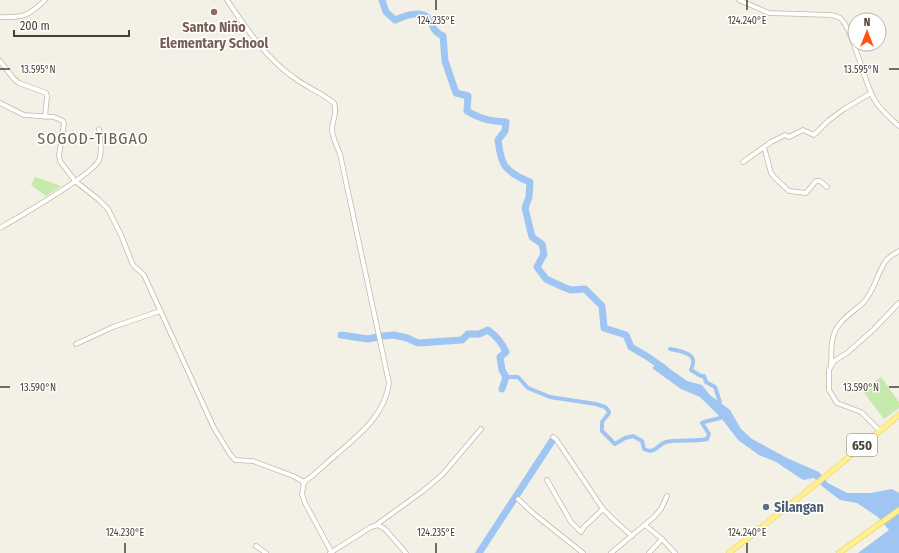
<svg xmlns="http://www.w3.org/2000/svg" width="899" height="553" font-family="'Fira Sans Condensed',sans-serif">
<style>
.green{fill:#c6e9ac}
.water{fill:#9fc5f2}
.lines{fill:none;stroke-linecap:round;stroke-linejoin:round}
.canal{stroke:#9fc5f2;stroke-width:4}
.river{stroke:#9fc5f2;stroke-width:7}
.minor-casing{stroke:#bfbaa7;stroke-width:5.5}
.major-casing{stroke:#e6cf60;stroke-width:6}
.minor{stroke:#fff;stroke-width:4}
.major{stroke:#ffee92;stroke-width:5}
.ticks{fill:none;stroke:#464134;stroke-width:1.5}
.education-dot{fill:#8d6e63;stroke:#fff;stroke-width:1.5}
.service-dot{fill:#5c6f8a;stroke:#fff;stroke-width:1.5}
.labels{text-anchor:middle;dominant-baseline:central;stroke-width:3;stroke-linejoin:round;paint-order:stroke}
.shield{fill:#fff;stroke:#7e7a71;stroke-width:1}
.shield-label{font-size:13px;font-weight:bold;fill:#464134}
.education-label{font-size:14px;font-weight:bold;fill:#785e54;stroke:#fff}
.service-label{font-size:14px;font-weight:bold;fill:#4e5e75;stroke:#fff;text-anchor:start}
.quarter-label{font-size:16px;letter-spacing:1px;fill:#69614b;stroke:#fff}
.ticks-label{font-size:10px;text-anchor:middle;fill:#464134;stroke:#fff;stroke-width:3;stroke-linejoin:round;paint-order:stroke}
</style>
<rect width="100%" height="100%" fill="#f3f1e5"/>
<g class="green">
<path d="M 35,177 L 61,186 L 46,196 L 31,185 Z"/>
<path d="M 881,377 L 899,402 L 899,408 L 884,419 L 862,390 Z"/>
</g>
<path class="water" d="M 659,361 L 687,381 L 702,385 L 710,395 L 730,410 L 741,429 L 752,439 L 789,459 L 819,472 L 828,483 L 847,493 L 871,493 L 892,489 L 899,493 L 899,553 L 858,553 L 889,530 L 878,517 L 857,503 L 840,500 L 823,487 L 814,478 L 803,480 L 776,462 L 759,455 L 738,440 L 722,419 L 700,397 L 681,389 L 652,368 Z"/>
<g class="lines">
<g class="canal">
<path d="M 670,349 C 676,350 692,353 693,360 C 694,363 692,367 691,370 L 701,376 L 704,376 L 706,382 L 715,387 L 720,402"/>
<path d="M 506,377 L 518,377 L 528,388 L 550,397 L 596,404 L 605,407 L 608,410 L 609,413 L 602,422 L 602,431 L 615,444 L 625,438 L 633,436 L 642,441 L 644,449 C 656,455 657,444 666,442 C 680,439 693,442 707,439 L 709,434 L 702,423 L 704,422 L 720,418"/>
</g>
<g class="river">
<path d="M 382,0 L 386,12 L 395,20 C 404,16 422,9 429,19 C 432,22 432,27 435,30 C 437,33 441,35 443,36 L 445,61 L 456,93 L 468,96 L 467,111 C 481,119 489,121 506,122 L 505,131 L 498,140 C 499,147 500,156 503,162 C 506,171 521,179 530,182 L 529,197 L 525,208 L 532,237 L 542,244 L 544,254 L 537,267 L 546,279 L 563,287 L 571,290 L 585,289 L 602,306 L 604,328 L 626,335 L 631,347 L 648,357 L 665,369"/>
<path d="M 341,335 L 368,339 L 377,337"/>
<path d="M 382,336 L 394,335 L 407,338 L 418,343 L 462,340 L 468,334 L 479,334 L 488,330 C 496,336 502,342 506,352 L 500,357 L 502,370 L 506,377 L 502,389"/>
<path d="M 479,553 L 552,441"/>
</g>
<defs>
<g id="minor">
<path d="M 227,0 C 246,28 265,57 293,77 C 306,87 322,93 334,103 C 338,113 332,120 332,129 C 332,137 337,146 340,154 L 389,383 C 385,415 360,434 337,454 C 326,463 316,474 304,482 L 302,494 L 305,503 L 332,553"/>
<path d="M 739,0 L 769,13 L 831,15 C 834,16 837,16 840,18 C 852,27 864,82 874,99 C 880,110 890,118 899,126"/>
<path d="M 0,17 C 24,18 28,16 45,0"/>
<path d="M 0,61 L 14,79 L 19,83 L 46,93 L 47,96 L 45,117"/>
<path d="M 0,103 L 24,115 L 54,117 L 63,121 L 64,124 L 59,155 L 60,161 L 75,181 L 98,199 L 108,209 L 121,235 L 133,265 L 144,275 L 214,428 L 230,454 L 235,460 L 253,461 L 293,476 L 304,482"/>
<path d="M 764,147 L 771,173 L 775,178 L 789,191 L 806,193 L 816,181 L 820,181 L 827,187"/>
<path d="M 743,162 L 771,142 L 785,135 L 789,137 L 803,130 L 814,135 L 828,121 L 844,109 L 871,93"/>
<path d="M 0,228 C 17,218 94,174 99,160 C 103,151 100,138 99,129"/>
<path d="M 76,344 L 113,327 L 160,311"/>
<path d="M 831,365 C 832,355 830,343 834,334 C 838,321 853,312 863,303 C 875,290 876,276 885,262 C 888,257 894,254 899,251"/>
<path d="M 879,430 L 861,412 L 837,403 L 829,390 L 829,370 L 834,361 L 847,353 L 874,329 L 899,303"/>
<path d="M 553,437 L 556,439 L 603,509 L 615,521 L 632,536"/>
<path d="M 547,480 L 571,522 L 581,532 L 584,527 L 603,509"/>
<path d="M 518,499 L 534,514 L 583,553"/>
<path d="M 376,525 L 423,491 L 442,475 L 481,429"/>
<path d="M 645,525 L 662,539 L 675,553"/>
<path d="M 256,546 L 266,553"/>
<path d="M 330,553 L 371,527 L 378,525 L 385,529 L 406,553"/>
<path d="M 611,553 L 654,517 L 661,509 L 667,496"/>
<path d="M 649,553 L 662,539"/>
</g>
<g id="major">
<path d="M 729,553 L 832,471 L 899,415"/>
<path d="M 839,553 L 899,510"/>
</g>
</defs>
<use href="#minor" class="minor-casing"/>
<use href="#major" class="major-casing"/>
<use href="#minor" class="minor"/>
<use href="#major" class="major"/>
</g>
<path class="ticks" d="M 436,0 L 436,10M 747,0 L 747,10M 0,69 L 10,69M 889,69 L 899,69M 0,387 L 10,387M 889,387 L 899,387M 125,543 L 125,553M 436,543 L 436,553M 747,543 L 747,553"/>
<circle class="education-dot" cx="214" cy="12" r="4"/>
<circle class="service-dot" cx="766" cy="507" r="4"/>
<g class="labels">
<rect class="shield" x="847" y="434" width="30" height="22" rx="3"/>
<g class="shield-label">
<text x="862" y="445">650</text>
</g>
<g class="education-label">
<text x="214" y="27">Santo Niño<tspan x="214" dy="16">Elementary School</tspan></text>
</g>
<g class="service-label">
<text x="774" y="507">Silangan</text>
</g>
<g class="quarter-label">
<text x="93" y="138">SOGOD-TIBGAO</text>
</g>
</g>
<g class="ticks-label">
<text x="436" y="24">124.235°E</text>
<text x="747" y="24">124.240°E</text>
<text x="38" y="73">13.595°N</text>
<text x="861" y="73">13.595°N</text>
<text x="38" y="391">13.590°N</text>
<text x="861" y="391">13.590°N</text>
<text x="125" y="536">124.230°E</text>
<text x="436" y="536">124.235°E</text>
<text x="747" y="536">124.240°E</text>
</g>
<g transform="translate(867 32)"><circle r="19" fill="#ffffff" stroke="#b5b3ae"/>
<path d="M0-3L7 15L0 10L-7 15Z" fill="#ff5310"/>
<text y="-6" font-size="11" font-weight="bold" text-anchor="middle" fill="#464134">N</text>
</g>
<path d="M14 30v6h115v-6" fill="none" stroke="#464134" stroke-width="2"/>
<text x="20" y="30" font-size="12" fill="#464134" stroke="#ffffff" stroke-width="3" paint-order="stroke">200 m</text>
</svg>
